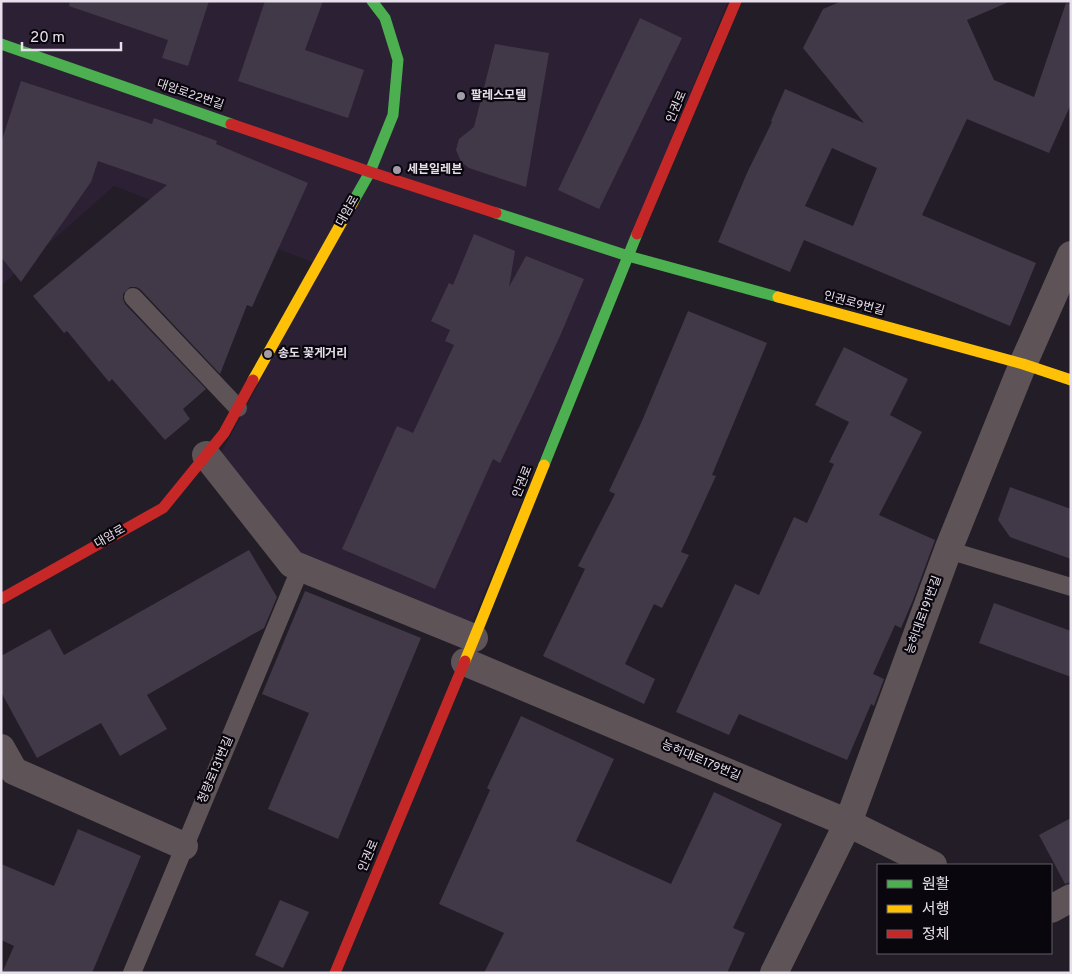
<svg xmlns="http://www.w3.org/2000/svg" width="1072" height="974" font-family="Overpass,'Noto Sans KR',sans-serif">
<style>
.built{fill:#2c2035}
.building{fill:#423948;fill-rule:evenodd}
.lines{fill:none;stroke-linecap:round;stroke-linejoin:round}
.lane{stroke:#5e5356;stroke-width:18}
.street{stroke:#5e5356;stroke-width:28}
.fast{stroke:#4caf50;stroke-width:11}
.slow{stroke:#ffc107;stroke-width:11}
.jam{stroke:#c62828;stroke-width:11}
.poi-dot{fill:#a29ca7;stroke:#0a060d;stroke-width:2}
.labels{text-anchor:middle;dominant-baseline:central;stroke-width:4.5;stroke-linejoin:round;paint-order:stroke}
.street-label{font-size:12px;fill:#e7e0ec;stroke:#0a060d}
.poi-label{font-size:12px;font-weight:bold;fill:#e7e0ec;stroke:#0a060d;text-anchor:start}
</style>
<rect width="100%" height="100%" fill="#221d26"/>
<path class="built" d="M 1,1 L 728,1 L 470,628 L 295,560 L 218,459 L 322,266 L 114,186 L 1,286 Z"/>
<g class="building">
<path d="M 70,1 L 209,1 L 188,66 L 162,58 L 168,40 L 69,6 Z"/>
<path d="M 265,1 L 323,1 L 305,50 L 364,70 L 348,118 L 238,81 Z"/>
<path d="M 842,1 L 1011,1 L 967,20 L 994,80 L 1034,97 L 1066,3 L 1071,4 L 1071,104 L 1049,153 L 967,119 L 922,215 L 1036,263 L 1010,326 L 804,240 L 790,272 L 718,242 L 747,173 L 772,122 L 771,121 L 785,89 L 864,123 L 803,48 L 823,9 ZM 832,148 L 877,168 L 853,226 L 805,206 Z"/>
<path d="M 640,18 L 682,38 L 599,209 L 558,190 Z"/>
<path d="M 495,44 L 549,53 L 526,187 L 469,168 L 461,162 L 456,150 L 459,139 L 474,127 Z"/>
<path d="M 21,81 L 152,124 L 154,118 L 217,141 L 216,144 L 308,183 L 252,307 L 247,305 L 220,374 L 140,289 L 136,287 L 130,287 L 123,294 L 123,299 L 125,304 L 206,389 L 183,409 L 190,419 L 165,440 L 112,379 L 109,382 L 67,331 L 64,333 L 33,296 L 167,185 L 98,161 L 91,182 L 21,282 L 1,257 L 1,143 Z"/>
<path d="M 474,234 L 515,251 L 509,287 L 526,256 L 584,279 L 560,336 L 532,396 L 500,463 L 493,459 L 435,589 L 342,549 L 397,426 L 413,433 L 454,345 L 445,341 L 450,330 L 431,321 L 449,283 L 453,285 Z"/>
<path d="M 688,311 L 767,343 L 712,475 L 716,476 L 681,552 L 689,555 L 662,608 L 654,604 L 625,664 L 655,679 L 644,704 L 543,656 L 585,569 L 578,566 L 615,494 L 609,491 L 642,421 Z"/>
<path d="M 844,347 L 908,379 L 890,415 L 922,432 L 879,515 L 935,540 L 913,600 L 901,628 L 895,625 L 873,674 L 884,679 L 874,706 L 871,704 L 847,760 L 739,714 L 729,735 L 676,712 L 735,584 L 759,595 L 794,517 L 807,523 L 834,464 L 829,462 L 849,422 L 815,405 Z"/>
<path d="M 1010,487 L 1071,509 L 1071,559 L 1010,537 L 998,520 Z"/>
<path d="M 249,550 L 277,597 L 264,628 L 147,695 L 167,729 L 120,756 L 101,723 L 37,758 L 1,692 L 1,656 L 50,629 L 64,655 Z"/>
<path d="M 305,591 L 421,638 L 338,839 L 268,809 L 309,713 L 262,694 Z"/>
<path d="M 994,603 L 1071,631 L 1071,677 L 979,643 Z"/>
<path d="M 521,716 L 614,759 L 576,841 L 671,884 L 714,792 L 782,824 L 733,928 L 745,933 L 727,973 L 484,973 L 504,933 L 439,904 L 490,790 L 487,788 Z"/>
<path d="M 1071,818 L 1071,882 L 1065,884 L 1039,835 Z"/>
<path d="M 78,829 L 141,856 L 92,973 L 2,973 L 14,946 L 1,940 L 1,864 L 54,886 Z"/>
<path d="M 280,900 L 309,912 L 283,968 L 255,955 Z"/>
</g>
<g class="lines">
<g class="lane">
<path d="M 133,297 L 238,408"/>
<path d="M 948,550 L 1071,587"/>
<path d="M 132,973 L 301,567"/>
</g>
<g class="street">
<path d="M 206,455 L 292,564 L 474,638"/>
<path d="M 465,662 L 848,823 L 933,865"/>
<path d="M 1,748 L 14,771 L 184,846"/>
<path d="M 1051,909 L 1071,898"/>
<path d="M 774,973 L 848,823 L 948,550 L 1023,364 L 1071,255"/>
</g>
<g class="fast">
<path d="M 1,44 L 231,124"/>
<path d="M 353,202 L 370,172 L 393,115 L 398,60 L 385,18 L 372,1"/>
<path d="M 496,213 L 628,256 L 778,297"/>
<path d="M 544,465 L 637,234"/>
</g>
<g class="slow">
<path d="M 778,297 L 1023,364 L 1071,380"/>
<path d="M 253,380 L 353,202"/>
<path d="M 465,661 L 544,465"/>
</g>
<g class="jam">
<path d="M 231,124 L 370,172 L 496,213"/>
<path d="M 637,234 L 736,1"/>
<path d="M 1,599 L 163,508 L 224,433 L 253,380"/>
<path d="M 335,973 L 465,661"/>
</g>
</g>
<g class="poi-dot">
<circle cx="461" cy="96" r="5"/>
<circle cx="397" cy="170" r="5"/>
<circle cx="268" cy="354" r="5"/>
</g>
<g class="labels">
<g class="street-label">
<text transform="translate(190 95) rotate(19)">대암로22번길</text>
<text transform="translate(677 107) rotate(-67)">인권로</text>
<text transform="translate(348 211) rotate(-61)">대암로</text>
<text transform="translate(854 304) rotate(15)">인권로9번길</text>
<text transform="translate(523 482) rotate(-68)">인권로</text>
<text transform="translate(110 537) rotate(-30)">대암로</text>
<text transform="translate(924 615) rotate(-70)">능허대로191번길</text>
<text transform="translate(701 761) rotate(23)">능허대로179번길</text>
<text transform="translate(216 770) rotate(-67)">청량로131번길</text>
<text transform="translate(369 856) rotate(-67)">인권로</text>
</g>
<g class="poi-label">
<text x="471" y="96">팔레스모텔</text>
<text x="407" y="170">세븐일레븐</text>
<text x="278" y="354">송도 꽃게거리</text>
</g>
</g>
<rect width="1072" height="974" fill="none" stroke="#e7e0ec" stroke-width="5"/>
<rect x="877" y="864" width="175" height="90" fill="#0a060d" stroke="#625d66"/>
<rect x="887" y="880" width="25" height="8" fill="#4caf50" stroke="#625d66"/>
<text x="922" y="889" font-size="15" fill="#e7e0ec">원활</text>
<rect x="887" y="905" width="25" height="8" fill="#ffc107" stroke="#625d66"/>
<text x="922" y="914" font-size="15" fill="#e7e0ec">서행</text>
<rect x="887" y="930" width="25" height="8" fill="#c62828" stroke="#625d66"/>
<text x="922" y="939" font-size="15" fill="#e7e0ec">정체</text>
<path d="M22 42v8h99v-8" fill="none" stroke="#e7e0ec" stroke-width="2.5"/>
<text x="30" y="42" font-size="15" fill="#e7e0ec" stroke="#0a060d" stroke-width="4" paint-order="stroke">20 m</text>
</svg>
